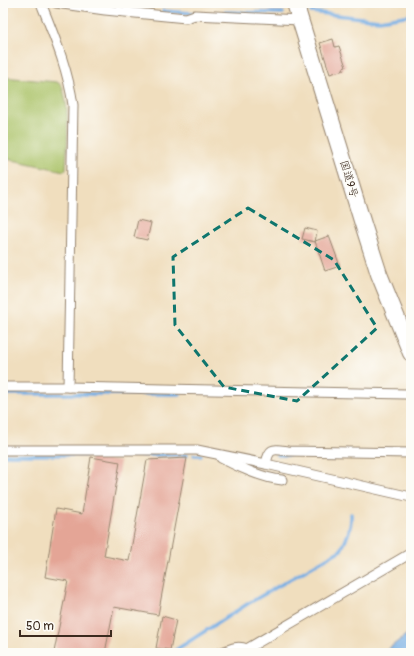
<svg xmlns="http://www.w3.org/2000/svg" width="414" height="656" font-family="Pangolin,'Klee One',sans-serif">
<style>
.green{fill:#aac267;stroke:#727642}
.water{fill:#75ade4;stroke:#586c81}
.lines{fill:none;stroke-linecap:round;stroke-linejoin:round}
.stream{stroke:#75ade4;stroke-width:3.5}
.building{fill:#e4a596}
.minor-casing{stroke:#96846e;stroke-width:11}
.trunk-casing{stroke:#96846e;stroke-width:18}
.minor{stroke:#fff;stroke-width:9}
.trunk{stroke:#fff;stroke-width:16}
.marked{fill:none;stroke:#0f766e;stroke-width:3;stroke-dasharray:8 5;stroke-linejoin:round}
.labels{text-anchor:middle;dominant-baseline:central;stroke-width:3.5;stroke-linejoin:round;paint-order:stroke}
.street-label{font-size:11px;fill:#3b2a1e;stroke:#fdfcf7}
</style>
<rect width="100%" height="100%" fill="#fdfcf7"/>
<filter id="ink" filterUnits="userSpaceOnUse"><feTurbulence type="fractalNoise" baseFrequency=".025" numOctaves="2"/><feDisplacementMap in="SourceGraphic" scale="8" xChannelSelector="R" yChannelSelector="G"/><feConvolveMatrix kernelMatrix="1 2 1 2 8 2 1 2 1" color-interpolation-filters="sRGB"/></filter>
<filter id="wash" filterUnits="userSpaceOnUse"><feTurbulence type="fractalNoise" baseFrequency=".012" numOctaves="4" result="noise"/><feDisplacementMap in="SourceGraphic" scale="16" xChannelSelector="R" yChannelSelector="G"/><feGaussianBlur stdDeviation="0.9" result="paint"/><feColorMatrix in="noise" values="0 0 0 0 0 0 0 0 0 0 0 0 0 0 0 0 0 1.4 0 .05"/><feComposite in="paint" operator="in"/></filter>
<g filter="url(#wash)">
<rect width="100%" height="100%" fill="#f0debe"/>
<path class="green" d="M 3,77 L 57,82 C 60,84 62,86 63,89 C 70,111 67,146 66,169 L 64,171 L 3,158 Z"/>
<path class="water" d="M 411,631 L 411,653 L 383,653 Z"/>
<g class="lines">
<g class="stream">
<path d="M 96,3 L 133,8"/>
<path d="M 163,11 L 192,13"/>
<path d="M 225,12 L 283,13"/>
<path d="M 311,12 L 379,20 L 411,15"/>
<path d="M 3,394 L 180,394"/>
<path d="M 3,455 L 187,455"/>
<path d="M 194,455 L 201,455"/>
<path d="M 278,455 L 290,455"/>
<path d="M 171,653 L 249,603 L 341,550 C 347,539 352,527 351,514"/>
</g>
</g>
<g id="blocks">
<g class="building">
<path d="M 333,39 L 335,47 L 339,46 L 346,67 L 343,68 L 344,70 L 330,74 L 320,43 Z"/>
<path d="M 138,220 L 151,223 L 147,240 L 134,237 Z"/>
<path d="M 305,228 L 317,231 L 315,242 L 302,239 Z"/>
<path d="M 329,236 L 340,266 L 325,271 L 315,241 Z"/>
<path d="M 91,457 L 120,462 L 104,556 L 129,561 L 147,460 L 187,458 L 158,615 L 114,607 L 105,653 L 60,653 L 54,652 L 68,581 L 45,577 L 56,509 L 82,514 Z"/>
<path d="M 162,616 L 176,620 L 170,650 L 156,648 Z"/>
</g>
</g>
</g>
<g filter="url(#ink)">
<use href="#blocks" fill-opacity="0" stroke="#96846e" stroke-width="1"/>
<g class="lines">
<defs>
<g id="minor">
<path d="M 56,3 L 105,10 L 186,18 L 195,15 L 300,20"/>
<path d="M 3,387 L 68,387 L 73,105 C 68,69 54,36 41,3"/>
<path d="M 68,387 L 406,394"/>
<path d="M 3,450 L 197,450 L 266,464 L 411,497"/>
<path d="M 221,458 C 236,466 265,479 282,480"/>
<path d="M 266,464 C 269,447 273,449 288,451 L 411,453"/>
<path d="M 220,653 C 230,649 237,645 247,649"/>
<path d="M 240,653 L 411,553"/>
</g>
<path id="trunk" d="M 295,3 L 363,224 L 379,274 L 411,353"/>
</defs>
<use href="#minor" class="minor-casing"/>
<use href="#trunk" class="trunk-casing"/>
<use href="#minor" class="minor"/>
<use href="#trunk" class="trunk"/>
</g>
</g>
<path class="marked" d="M 248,208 L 334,260 L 377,328 L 297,401 L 224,387 L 175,325 L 173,257 Z"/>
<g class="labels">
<g class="street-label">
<text transform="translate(349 179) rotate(73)">国道9号</text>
</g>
</g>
<rect width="414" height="656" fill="none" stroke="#fdfcf7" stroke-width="16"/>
<path d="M20 630v6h91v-6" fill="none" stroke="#3b2a1e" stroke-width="2"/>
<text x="26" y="630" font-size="12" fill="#3b2a1e" stroke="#fdfcf7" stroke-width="3" paint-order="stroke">50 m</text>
</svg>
